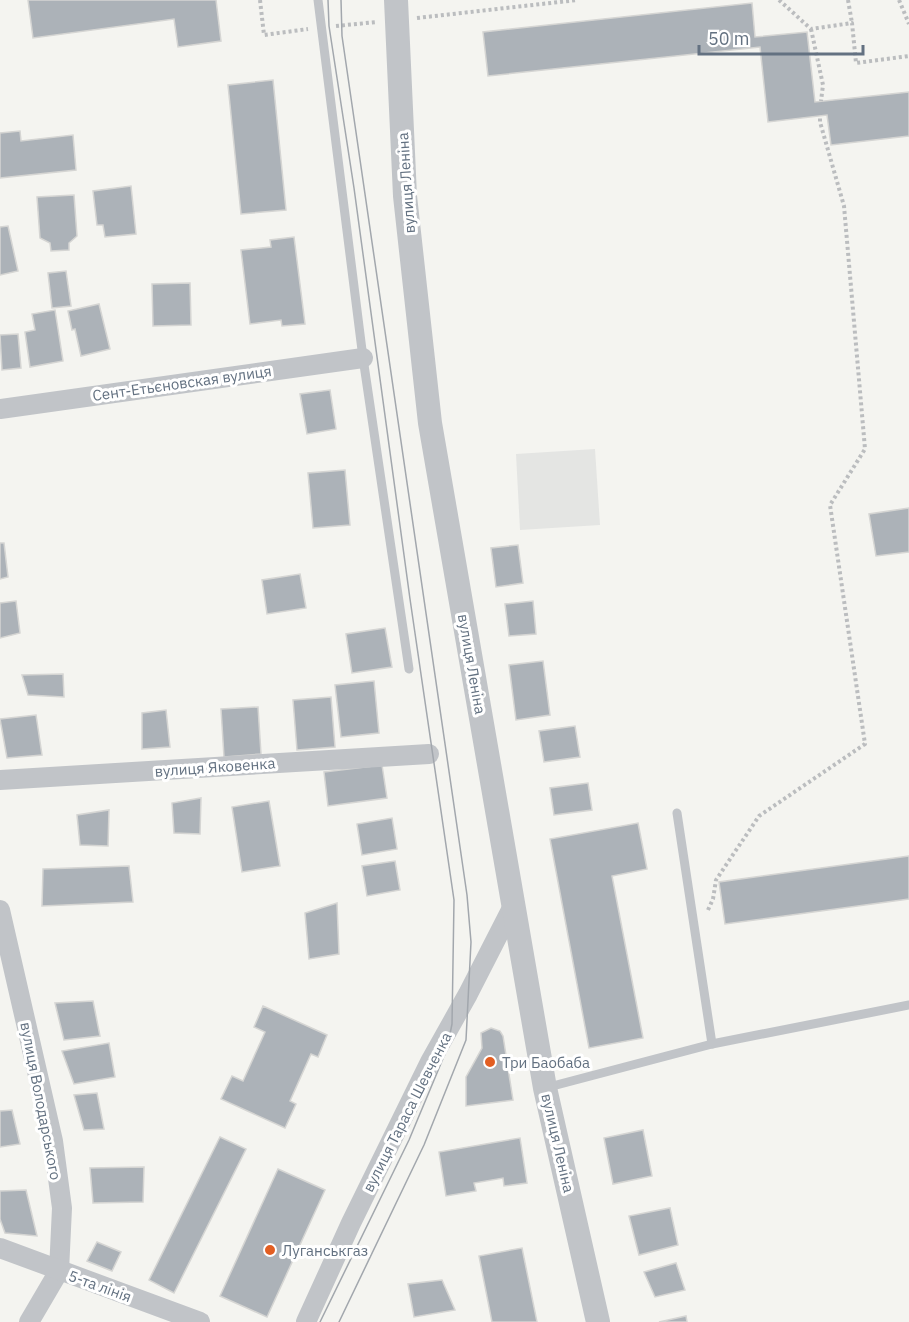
<svg xmlns="http://www.w3.org/2000/svg" width="909" height="1322" font-family="'IBM Plex Sans',sans-serif">
<style>
.built{fill:#e4e5e3}
.building{fill:#acb2b8;stroke:#d5d5d3;stroke-width:1.5}
.lines{fill:none;stroke-linecap:round;stroke-linejoin:round}
.path{stroke:#bbbdbf;stroke-width:4;stroke-dasharray:3 3;stroke-linecap:butt}
.service{stroke:#c1c4c8;stroke-width:9}
.minor{stroke:#c1c4c8;stroke-width:20}
.tertiary{stroke:#c1c4c8;stroke-width:24}
.tram{stroke:#a2a7ad;stroke-width:1.5}
.poi-dot{fill:#e25e22;stroke:#fff;stroke-width:2}
.labels{text-anchor:middle;dominant-baseline:central;stroke-width:6;stroke-linejoin:round;paint-order:stroke}
.street-label{font-size:15px;fill:#637181;stroke:#fff}
.poi-label{font-size:15px;fill:#637181;stroke:#fff;text-anchor:start}
</style>
<rect width="100%" height="100%" fill="#f4f4f0"/>
<path class="built" d="M 595,449 L 600,525 L 520,530 L 516,454 Z"/>
<g class="building">
<path d="M 28,0 L 216,0 L 221,41 L 178,47 L 174,19 L 33,38 Z"/>
<path d="M 752,3 L 755,37 L 807,32 L 815,102 L 909,92 L 909,136 L 831,145 L 827,115 L 768,122 L 760,47 L 488,76 L 483,32 Z"/>
<path d="M 273,80 L 286,210 L 241,214 L 228,85 Z"/>
<path d="M 20,131 L 21,141 L 73,135 L 76,170 L 0,178 L 0,133 Z"/>
<path d="M 131,186 L 136,234 L 105,237 L 103,225 L 97,225 L 93,191 Z"/>
<path d="M 74,195 L 77,236 L 69,243 L 69,250 L 51,251 L 50,243 L 40,238 L 37,197 Z"/>
<path d="M 8,226 L 18,271 L 0,275 L 0,227 Z"/>
<path d="M 294,237 L 305,324 L 282,326 L 281,320 L 250,324 L 241,250 L 271,247 L 270,240 Z"/>
<path d="M 66,271 L 71,306 L 52,308 L 48,273 Z"/>
<path d="M 190,283 L 191,325 L 153,326 L 152,284 Z"/>
<path d="M 99,304 L 110,349 L 81,356 L 75,329 L 72,330 L 68,311 Z"/>
<path d="M 55,310 L 63,361 L 30,367 L 25,332 L 35,330 L 32,314 Z"/>
<path d="M 18,334 L 21,368 L 2,370 L 0,335 Z"/>
<path d="M 330,390 L 336,429 L 307,434 L 300,394 Z"/>
<path d="M 345,470 L 350,525 L 313,528 L 308,473 Z"/>
<path d="M 909,508 L 909,552 L 876,556 L 869,514 Z"/>
<path d="M 0,543 L 4,543 L 8,577 L 0,579 Z"/>
<path d="M 518,545 L 523,583 L 496,587 L 491,548 Z"/>
<path d="M 300,574 L 306,608 L 267,614 L 262,580 Z"/>
<path d="M 16,601 L 20,633 L 0,638 L 0,603 Z"/>
<path d="M 533,601 L 536,634 L 509,636 L 505,604 Z"/>
<path d="M 385,628 L 392,667 L 352,673 L 346,634 Z"/>
<path d="M 543,661 L 550,715 L 516,720 L 509,665 Z"/>
<path d="M 63,674 L 64,697 L 28,695 L 22,675 Z"/>
<path d="M 374,681 L 379,733 L 341,737 L 335,685 Z"/>
<path d="M 331,697 L 335,747 L 297,750 L 293,700 Z"/>
<path d="M 258,707 L 261,754 L 224,757 L 221,709 Z"/>
<path d="M 166,710 L 170,747 L 142,749 L 142,713 Z"/>
<path d="M 36,715 L 42,755 L 7,758 L 0,719 Z"/>
<path d="M 575,726 L 580,757 L 544,762 L 539,731 Z"/>
<path d="M 382,765 L 387,798 L 328,806 L 324,772 Z"/>
<path d="M 588,783 L 592,810 L 554,815 L 550,788 Z"/>
<path d="M 201,798 L 200,834 L 174,833 L 172,803 Z"/>
<path d="M 269,801 L 280,866 L 242,872 L 232,807 Z"/>
<path d="M 109,810 L 108,846 L 80,845 L 77,815 Z"/>
<path d="M 392,818 L 397,849 L 362,855 L 357,824 Z"/>
<path d="M 638,823 L 647,869 L 612,876 L 643,1038 L 589,1048 L 550,839 Z"/>
<path d="M 909,856 L 909,899 L 725,924 L 719,882 Z"/>
<path d="M 395,861 L 400,890 L 367,896 L 362,866 Z"/>
<path d="M 129,866 L 133,902 L 42,906 L 43,869 Z"/>
<path d="M 337,903 L 339,954 L 309,959 L 305,913 Z"/>
<path d="M 93,1001 L 100,1036 L 64,1040 L 55,1003 Z"/>
<path d="M 263,1006 L 327,1035 L 318,1057 L 311,1054 L 290,1101 L 296,1104 L 285,1128 L 221,1099 L 232,1076 L 243,1081 L 265,1032 L 254,1027 Z"/>
<path d="M 491,1028 L 500,1031 L 503,1036 L 513,1100 L 466,1106 L 466,1077 L 482,1048 L 481,1033 Z"/>
<path d="M 109,1043 L 115,1077 L 74,1084 L 62,1051 Z"/>
<path d="M 97,1093 L 104,1129 L 84,1130 L 74,1095 Z"/>
<path d="M 12,1110 L 20,1144 L 0,1147 L 0,1111 Z"/>
<path d="M 643,1130 L 652,1176 L 613,1184 L 604,1138 Z"/>
<path d="M 220,1137 L 246,1149 L 174,1293 L 149,1280 Z"/>
<path d="M 520,1138 L 527,1183 L 504,1186 L 503,1178 L 474,1183 L 476,1191 L 446,1196 L 439,1152 Z"/>
<path d="M 144,1167 L 143,1202 L 93,1203 L 90,1168 Z"/>
<path d="M 278,1169 L 325,1190 L 267,1317 L 220,1296 Z"/>
<path d="M 26,1190 L 37,1236 L 5,1233 L 0,1219 L 0,1191 Z"/>
<path d="M 670,1208 L 678,1245 L 639,1255 L 629,1216 Z"/>
<path d="M 97,1242 L 121,1252 L 112,1271 L 87,1261 Z"/>
<path d="M 522,1248 L 537,1322 L 492,1322 L 479,1256 Z"/>
<path d="M 676,1263 L 685,1290 L 655,1297 L 644,1272 Z"/>
<path d="M 442,1280 L 455,1310 L 414,1317 L 408,1284 Z"/>
<path d="M 686,1316 L 687,1322 L 659,1322 Z"/>
</g>
<g class="lines">
<g class="path">
<path d="M 260,0 L 264,35 L 308,29"/>
<path d="M 779,0 L 811,29 L 852,23 L 856,63 L 909,56"/>
<path d="M 848,0 L 852,23"/>
<path d="M 899,0 L 909,24"/>
<path d="M 417,18 L 577,0"/>
<path d="M 336,26 L 377,22"/>
<path d="M 811,29 L 823,85 L 821,101"/>
<path d="M 708,910 L 713,899 L 716,880 L 759,816 L 865,744 L 830,505 L 865,449 L 844,206 L 820,122 L 820,116"/>
</g>
<g class="service">
<path d="M 318,0 L 363,358 L 409,669"/>
<path d="M 677,813 L 712,1044"/>
<path d="M 545,1088 L 712,1044 L 909,1005"/>
</g>
<g class="minor">
<path d="M 0,409 L 363,358"/>
<path d="M 0,780 L 429,754"/>
<path d="M 0,910 L 53,1141 L 62,1208 L 59,1271 L 29,1322"/>
<path d="M 0,1248 L 200,1322"/>
<path d="M 306,1322 L 351,1223 L 430,1062 L 468,994 L 514,904"/>
</g>
<path class="tertiary" d="M 396,0 L 405,196 L 430,423 L 545,1088 L 598,1322"/>
<g class="tram">
<path d="M 320,1322 L 409,1140 L 447,1049 L 452,1024 L 454,900 L 410,599 L 354,188 L 329,26 L 328,0"/>
<path d="M 339,1322 L 424,1145 L 466,1040 L 471,942 L 467,895 L 342,36 L 341,0"/>
</g>
</g>
<g class="poi-dot">
<circle cx="490" cy="1062" r="6"/>
<circle cx="270" cy="1250" r="6"/>
</g>
<g class="labels">
<g class="street-label">
<text transform="translate(406 183) rotate(-94)">вулиця Леніна</text>
<text transform="translate(182 383) rotate(-8)">Сент-Етьєновская вулиця</text>
<text transform="translate(472 664) rotate(80)">вулиця Леніна</text>
<text transform="translate(215 767) rotate(-4)">вулиця Яковенка</text>
<text transform="translate(41 1101) rotate(79)">вулиця Володарського</text>
<text transform="translate(407 1112) rotate(-63)">вулиця Тараса Шевченка</text>
<text transform="translate(558 1143) rotate(77)">вулиця Леніна</text>
<text transform="translate(100 1286) rotate(20)">5-та лінія</text>
</g>
<g class="poi-label">
<text x="502" y="1062">Три Баобаба</text>
<text x="282" y="1250">Луганськгаз</text>
</g>
</g>
<path d="M699 45v9h164v-9" fill="none" stroke="#637181" stroke-width="3"/>
<text x="708" y="45" font-size="18" fill="#637181" stroke="#ffffff" stroke-width="4.5" paint-order="stroke">50 m</text>
</svg>
